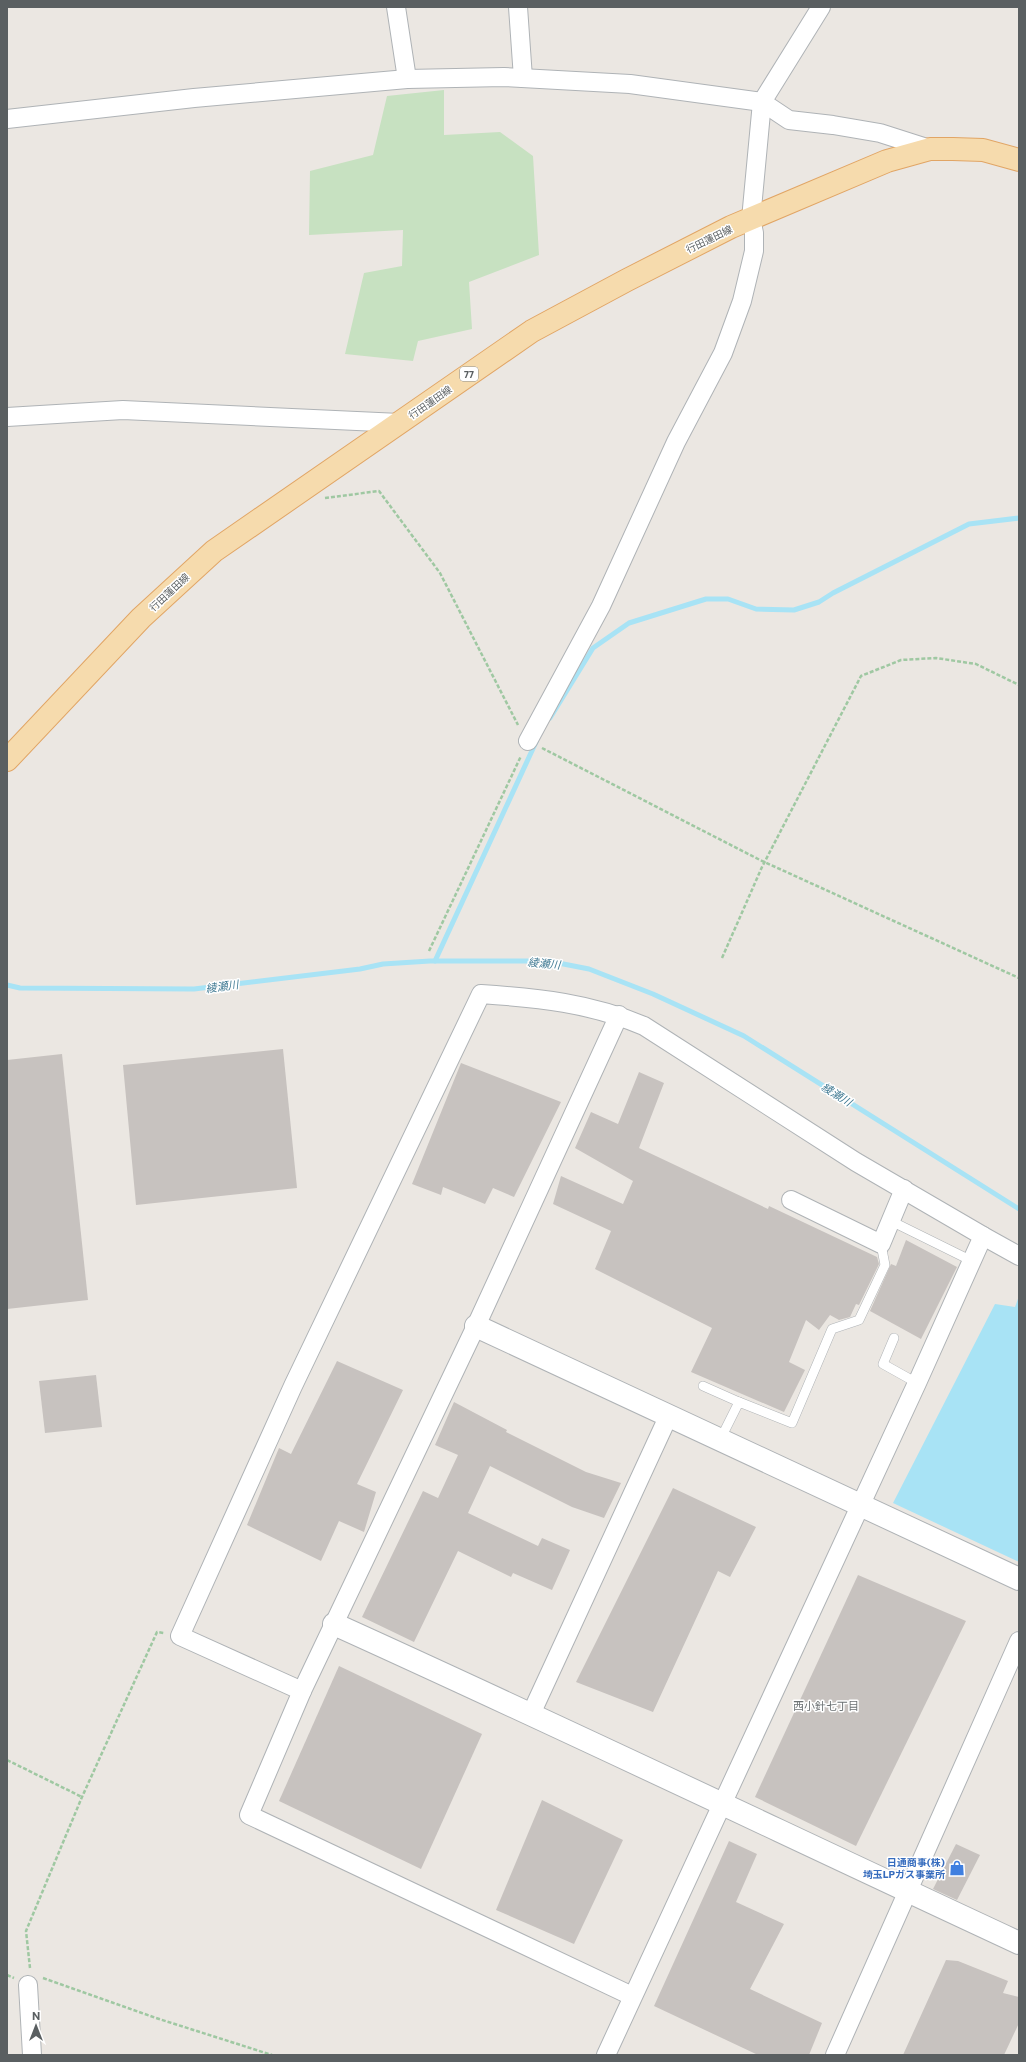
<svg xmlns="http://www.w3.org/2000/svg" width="1026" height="2062" font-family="Commissioner,'Noto Sans JP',sans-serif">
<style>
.green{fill:#c7e1c1}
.water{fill:#a8e3f5}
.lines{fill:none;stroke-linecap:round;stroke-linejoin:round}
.stream{stroke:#a8e3f5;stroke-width:5}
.building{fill:#c7c2bf}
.lane-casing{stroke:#afb3b6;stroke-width:10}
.street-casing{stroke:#afb3b6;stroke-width:20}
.secondary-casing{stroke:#afb3b6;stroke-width:24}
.primary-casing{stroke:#e1a565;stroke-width:24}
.path{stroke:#9fc8a2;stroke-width:2.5;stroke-dasharray:4 2;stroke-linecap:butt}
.lane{stroke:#fff;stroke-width:9}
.street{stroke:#fff;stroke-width:18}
.secondary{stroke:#fff;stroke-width:22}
.primary{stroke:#f6dbad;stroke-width:22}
.labels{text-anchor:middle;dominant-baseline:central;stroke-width:3;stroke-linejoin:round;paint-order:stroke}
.shield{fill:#fff;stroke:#8c8f90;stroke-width:1}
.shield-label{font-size:9px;font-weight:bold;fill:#5a5f61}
.street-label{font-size:10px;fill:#5a5f61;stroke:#fff}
.shop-label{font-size:10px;font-weight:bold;fill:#366cbe;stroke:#fff;text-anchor:end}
.water-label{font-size:11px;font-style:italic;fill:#427b94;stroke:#fff}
.neighbourhood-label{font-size:11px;fill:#6b7173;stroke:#fff}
</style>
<rect width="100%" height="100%" fill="#ebe7e2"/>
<path class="green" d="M 444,90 L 444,135 L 500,132 L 533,156 L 539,255 L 469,282 L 472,329 L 418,341 L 413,361 L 345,354 L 364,273 L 402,266 L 403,230 L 309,235 L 310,171 L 373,155 L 387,96 Z"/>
<path class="water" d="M 1019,1296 L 1019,1562 L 893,1503 L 995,1304 L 1015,1307 Z"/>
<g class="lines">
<g class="stream">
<path d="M 550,718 L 593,648 L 629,623 L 706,599 L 728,599 L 756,609 L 794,610 L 819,602 L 833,593 L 969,524 L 1019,518"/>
<path d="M 435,961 L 536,742"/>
<path d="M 7,985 L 20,988 L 194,989 L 360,969 L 383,964 L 430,961 L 548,961 L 589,969 L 653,994 L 744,1036 L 1019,1209"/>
</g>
</g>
<g class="building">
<path d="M 283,1049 L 297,1188 L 136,1205 L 123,1065 Z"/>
<path d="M 62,1054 L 88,1300 L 7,1309 L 7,1060 Z"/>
<path d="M 461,1063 L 561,1102 L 514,1197 L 493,1188 L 485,1204 L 443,1187 L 441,1195 L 412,1184 Z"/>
<path d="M 639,1072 L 664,1083 L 639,1148 L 768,1209 L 769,1206 L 877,1257 L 879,1264 L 859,1305 L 856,1304 L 850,1317 L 839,1320 L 830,1315 L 819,1330 L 806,1320 L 789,1362 L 805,1370 L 784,1412 L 691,1372 L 712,1328 L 595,1269 L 611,1231 L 553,1204 L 561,1176 L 623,1204 L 633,1181 L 575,1148 L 591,1112 L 618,1124 Z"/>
<path d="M 906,1240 L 957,1267 L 921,1339 L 870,1311 L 891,1264 L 896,1266 Z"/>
<path d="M 337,1361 L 403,1390 L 357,1484 L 376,1492 L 364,1532 L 339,1521 L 321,1561 L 247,1525 L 279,1448 L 291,1454 Z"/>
<path d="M 96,1375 L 102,1427 L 45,1433 L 39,1381 Z"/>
<path d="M 454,1402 L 507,1430 L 506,1432 L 586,1472 L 621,1483 L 604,1518 L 572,1507 L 490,1466 L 468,1513 L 538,1546 L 542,1538 L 570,1550 L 552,1590 L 513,1573 L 511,1577 L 458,1551 L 414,1642 L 362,1617 L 423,1491 L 438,1498 L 458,1455 L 435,1445 Z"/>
<path d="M 673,1488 L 756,1527 L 730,1577 L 718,1571 L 653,1712 L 576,1682 Z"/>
<path d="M 858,1575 L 966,1621 L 856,1846 L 755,1797 Z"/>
<path d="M 339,1666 L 482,1734 L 421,1869 L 279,1801 Z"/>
<path d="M 542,1800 L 623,1840 L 574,1944 L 496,1910 Z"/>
<path d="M 729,1841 L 757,1854 L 736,1902 L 784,1924 L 750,1989 L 822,2023 L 809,2055 L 758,2055 L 654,2006 Z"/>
<path d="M 956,1844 L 980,1855 L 957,1900 L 933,1889 Z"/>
<path d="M 946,1960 L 958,1961 L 1008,1981 L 1003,1993 L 1019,1997 L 1019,2023 L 1004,2055 L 903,2055 Z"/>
</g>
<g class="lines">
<defs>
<g id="lane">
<path d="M 891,1221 L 972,1261"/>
<path d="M 894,1338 L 883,1364 L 917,1383"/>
<path d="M 703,1386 L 739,1402"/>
<path d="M 720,1440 L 739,1402 L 792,1423 L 832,1329 L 859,1320 L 885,1265 L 881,1244"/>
</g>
<g id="street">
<path d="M 396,7 L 407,79"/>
<path d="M 518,7 L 523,78"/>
<path d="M 7,119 L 194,98 L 407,79 L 504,77 L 630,84 L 762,102 L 789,120 L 833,125 L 880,133 L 930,149"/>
<path d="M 7,417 L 123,410 L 400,423"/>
<path d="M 528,741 L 601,606 L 676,442 L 723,353 L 742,301 L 754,251 L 754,233 L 751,219 L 762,102 L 821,7"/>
<path d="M 619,1015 L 476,1326 L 302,1691 L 249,1815 L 632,1996"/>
<path d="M 791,1200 L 881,1244 L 904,1189"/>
<path d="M 983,1236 L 1019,1256"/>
<path d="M 302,1691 L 180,1636 L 293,1386 L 481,994 C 539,998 590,1003 644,1026 L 856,1162 L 983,1236 L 917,1383 L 606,2055"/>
<path d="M 531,1714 L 668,1417"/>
<path d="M 28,1985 L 32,2055"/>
<path d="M 835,2055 L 1019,1641"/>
</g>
<g id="secondary">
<path d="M 476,1326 L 1019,1579"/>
<path d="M 334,1624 C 564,1728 791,1837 1019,1943"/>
</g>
<path id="primary" d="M 7,760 L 141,618 L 214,551 L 532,331 L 627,280 L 731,227 L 887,161 L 930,149 L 953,149 L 983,150 L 1019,160"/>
</defs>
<use href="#lane" class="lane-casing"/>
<use href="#street" class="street-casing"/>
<use href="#secondary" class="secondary-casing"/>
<use href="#primary" class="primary-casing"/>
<g class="path">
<path d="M 325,498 L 379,491 L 440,573 L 518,725"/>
<path d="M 542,748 L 760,860 L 1019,978"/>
<path d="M 429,951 L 521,756"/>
<path d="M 722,958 L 762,867 L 861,676 L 901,660 L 936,658 L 976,664 L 1019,685"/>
<path d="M 7,1760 L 82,1797"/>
<path d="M 30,1968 L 26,1931 L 82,1797 L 157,1632 L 164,1633"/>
<path d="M 7,1975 L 14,1978"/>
<path d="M 43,1978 L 156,2018 L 272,2055"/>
</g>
<use href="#lane" class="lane"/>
<use href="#street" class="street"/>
<use href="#secondary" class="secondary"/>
<use href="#primary" class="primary"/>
</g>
<defs>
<symbol id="shop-bare" viewBox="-9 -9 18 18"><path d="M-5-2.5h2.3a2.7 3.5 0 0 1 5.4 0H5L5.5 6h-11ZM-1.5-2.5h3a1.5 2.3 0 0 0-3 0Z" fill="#3f7fe0" stroke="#fff" stroke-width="2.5" paint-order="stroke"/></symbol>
</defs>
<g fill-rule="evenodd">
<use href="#shop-bare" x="946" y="1857" width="22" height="22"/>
</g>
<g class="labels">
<rect class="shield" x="460" y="367" width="18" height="14" rx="3"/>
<g class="shield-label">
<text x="469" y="374">77</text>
</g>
<g class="street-label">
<text transform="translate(709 239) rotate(-26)">行田蓮田線</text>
<text transform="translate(430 402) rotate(-35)">行田蓮田線</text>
<text transform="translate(169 592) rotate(-43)">行田蓮田線</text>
</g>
<g class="shop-label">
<text x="945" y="1862">日通商事(株)<tspan x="945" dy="12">埼玉LPガス事業所</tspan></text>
</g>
<g class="water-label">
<text transform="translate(544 963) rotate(5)">綾瀬川</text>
<text transform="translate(222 986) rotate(-8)">綾瀬川</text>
<text transform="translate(837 1094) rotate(32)">綾瀬川</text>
</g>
<g class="neighbourhood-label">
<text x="826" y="1705">西小針七丁目</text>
</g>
</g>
<rect width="1026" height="2062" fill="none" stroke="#5a5f61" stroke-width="16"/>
<g transform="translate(36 2026)" stroke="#ffffff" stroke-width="3" paint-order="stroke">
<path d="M0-3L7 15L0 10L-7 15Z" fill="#5a5f61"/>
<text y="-6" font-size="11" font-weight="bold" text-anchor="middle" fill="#5a5f61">N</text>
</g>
</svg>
